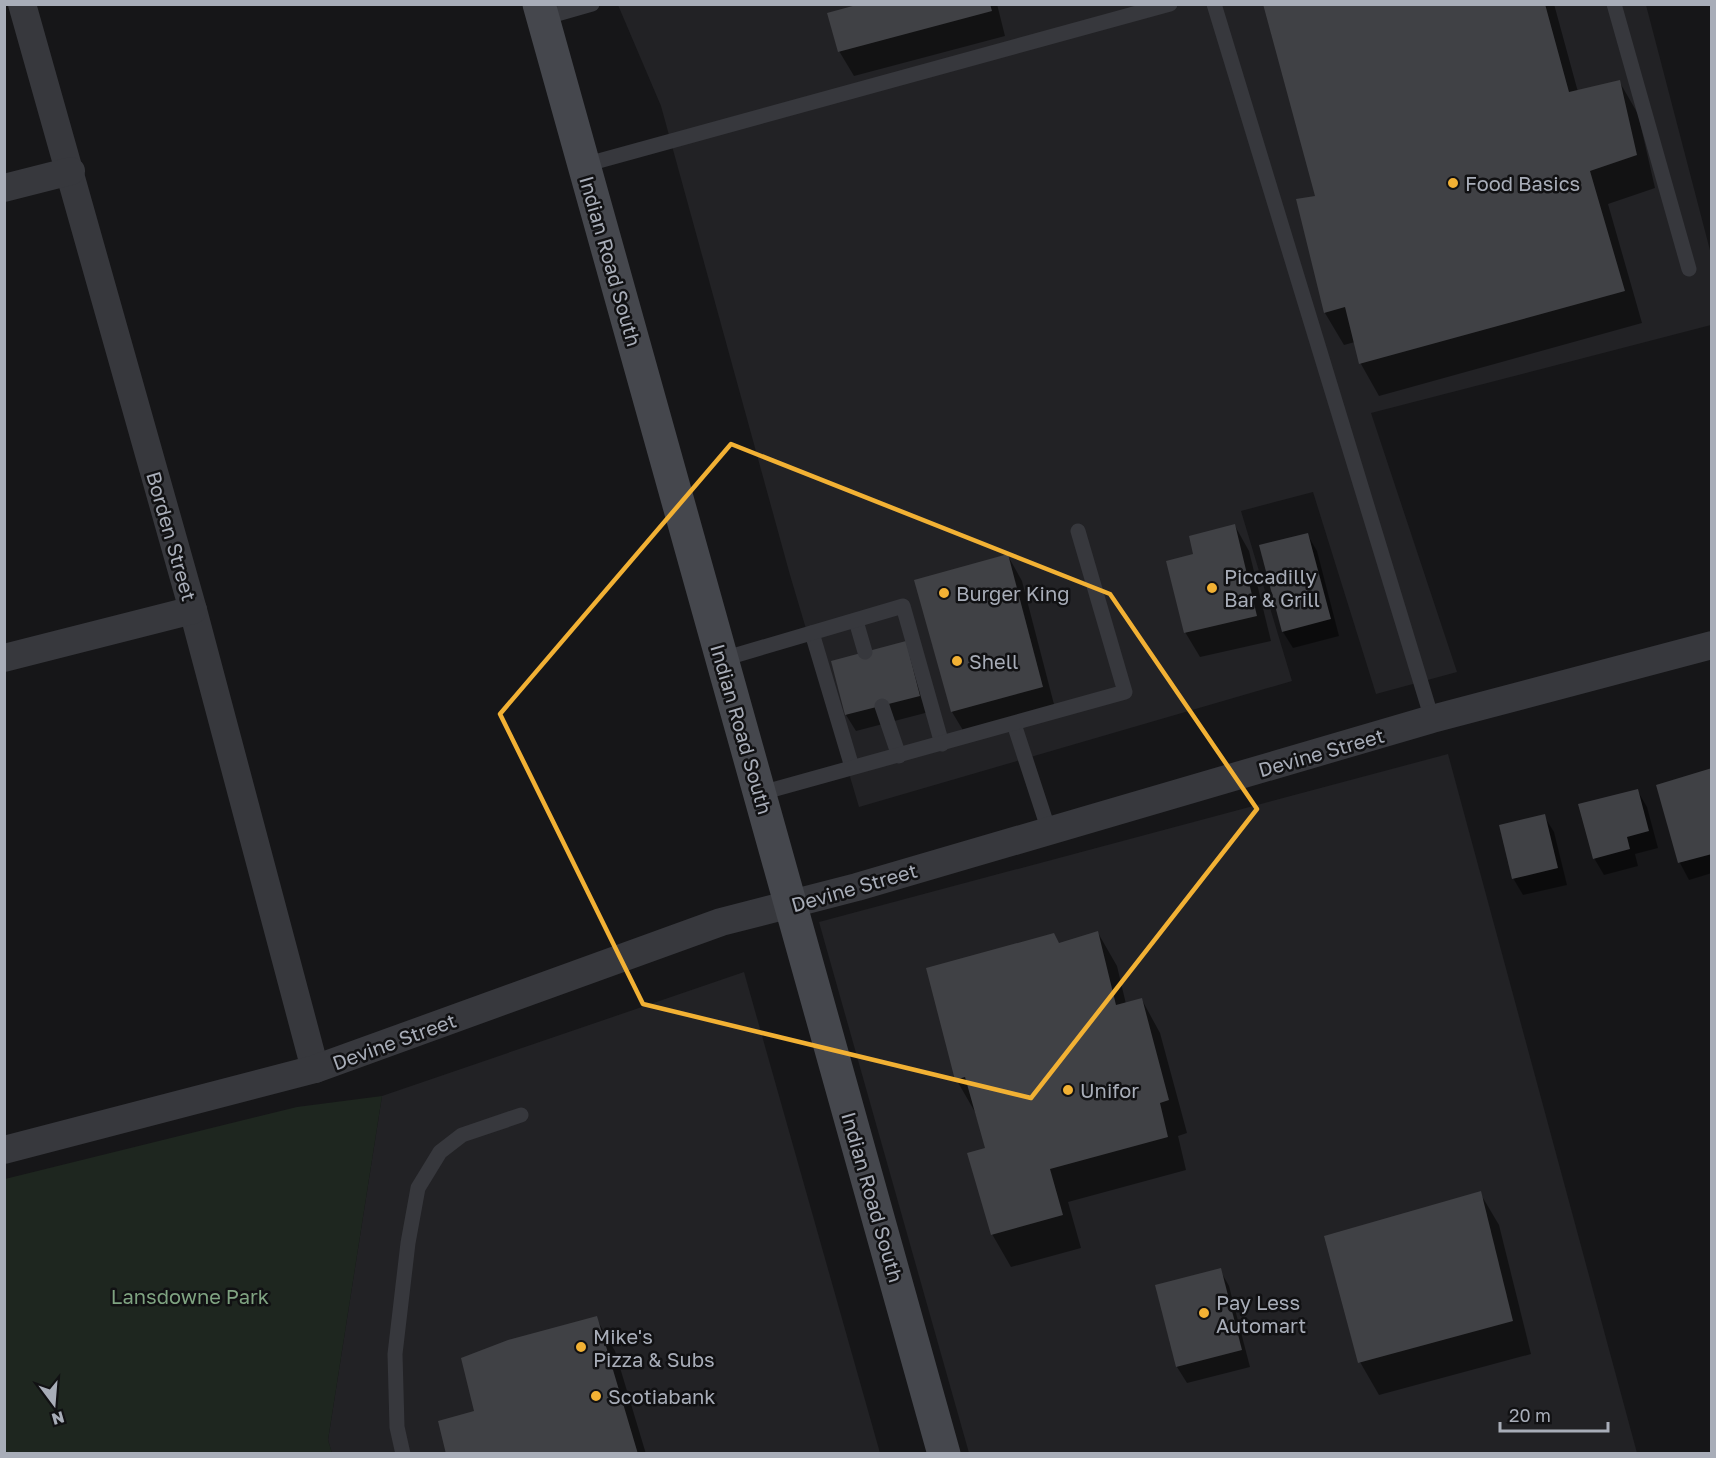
<svg xmlns="http://www.w3.org/2000/svg" width="1716" height="1458" font-family="'Golos Text',sans-serif">
<style>
.built{fill:#222225}
.green{fill:#1e261f}
.shadow{fill:#0007}
.building{fill:#404145}
.lines{fill:none;stroke-linecap:round;stroke-linejoin:round}
.service{stroke:#37383d;stroke-width:15}
.minor{stroke:#37383d;stroke-width:28}
.secondary{stroke:#45474d;stroke-width:33}
.marked{fill:none;stroke:#f2b134;stroke-width:4.5;stroke-linejoin:round}
.poi-dot{fill:#f2b134;stroke:#111113;stroke-width:2}
.labels{text-anchor:middle;dominant-baseline:central;stroke-width:5;stroke-linejoin:round;paint-order:stroke}
.poi-label{font-size:20px;fill:#a8adb8;stroke:#111113;text-anchor:start}
.street-label{font-size:20px;fill:#a8adb8;stroke:#111113}
.park-label{font-size:20px;fill:#7fa381;stroke:#111113}
</style>
<rect width="100%" height="100%" fill="#161618"/>
<g class="built">
<path d="M 618,5 L 1646,5 L 1711,254 L 1711,325 L 1371,413 L 1457,672 L 1376,694 L 1313,492 L 1241,511 L 1292,681 L 859,807 L 790,575 L 661,106 Z"/>
<path d="M 1448,754 L 1637,1453 L 969,1453 L 819,922 Z"/>
<path d="M 744,972 L 880,1453 L 332,1454 L 328,1440 L 382,1096 Z"/>
</g>
<path class="green" d="M 382,1096 L 328,1440 L 332,1453 L 5,1453 L 5,1179 L 297,1107 Z"/>
<g class="shadow">
<path d="M 866,4 L 997,4 L 1005,36 L 854,76 L 839,51 Z"/>
<path d="M 1264,4 L 1554,4 L 1578,92 L 1619,81 L 1638,114 L 1655,188 L 1608,204 L 1642,323 L 1379,396 L 1361,364 L 1355,342 L 1344,345 L 1325,313 L 1298,201 L 1317,197 Z"/>
<path d="M 1235,526 L 1249,551 L 1271,641 L 1200,657 L 1185,632 L 1195,555 Z"/>
<path d="M 1307,534 L 1317,551 L 1339,636 L 1293,648 L 1283,632 L 1261,547 Z"/>
<path d="M 1008,556 L 1022,581 L 1056,712 L 967,737 L 952,712 Z"/>
<path d="M 905,643 L 929,712 L 856,731 L 846,715 Z"/>
<path d="M 1711,770 L 1712,873 L 1689,880 L 1680,863 L 1658,786 Z"/>
<path d="M 1637,790 L 1647,807 L 1658,848 L 1635,854 L 1638,866 L 1604,875 L 1594,858 Z"/>
<path d="M 1544,816 L 1554,832 L 1567,885 L 1523,895 L 1513,878 Z"/>
<path d="M 1098,933 L 1117,966 L 1126,1004 L 1142,1000 L 1160,1033 L 1187,1133 L 1178,1136 L 1186,1170 L 1068,1202 L 1081,1248 L 1011,1267 L 992,1234 L 987,1149 L 975,1112 L 956,1079 L 1059,944 Z"/>
<path d="M 1480,1193 L 1499,1225 L 1531,1354 L 1379,1395 L 1360,1362 Z"/>
<path d="M 1220,1270 L 1229,1286 L 1250,1367 L 1187,1383 L 1177,1367 L 1156,1286 Z"/>
<path d="M 596,1318 L 615,1351 L 646,1454 L 448,1454 L 476,1412 Z"/>
</g>
<g class="building">
<path d="M 860,4 L 990,4 L 992,11 L 838,52 L 827,13 Z"/>
<path d="M 1263,4 L 1545,4 L 1569,92 L 1620,80 L 1637,155 L 1590,171 L 1625,291 L 1359,364 L 1345,307 L 1324,313 L 1296,199 L 1315,196 Z"/>
<path d="M 1235,524 L 1257,616 L 1184,633 L 1166,561 L 1193,554 L 1189,536 Z"/>
<path d="M 1308,533 L 1331,619 L 1282,632 L 1259,545 Z"/>
<path d="M 1008,554 L 1043,687 L 951,712 L 914,580 Z"/>
<path d="M 906,641 L 920,696 L 845,715 L 831,661 Z"/>
<path d="M 1712,768 L 1712,854 L 1678,863 L 1656,785 Z"/>
<path d="M 1638,789 L 1649,831 L 1627,837 L 1630,849 L 1593,859 L 1578,804 Z"/>
<path d="M 1545,814 L 1558,868 L 1512,879 L 1499,825 Z"/>
<path d="M 1098,931 L 1116,1005 L 1142,998 L 1169,1100 L 1160,1103 L 1168,1137 L 1050,1169 L 1063,1215 L 991,1235 L 967,1153 L 985,1148 L 965,1077 L 955,1080 L 926,968 L 1054,933 L 1059,943 Z"/>
<path d="M 1481,1191 L 1513,1321 L 1358,1363 L 1324,1236 Z"/>
<path d="M 1221,1268 L 1242,1350 L 1176,1367 L 1155,1285 Z"/>
<path d="M 597,1316 L 638,1454 L 446,1454 L 438,1421 L 474,1411 L 461,1358 L 508,1340 Z"/>
</g>
<g class="lines">
<g class="service">
<path d="M 1214,4 L 1432,719"/>
<path d="M 1614,4 L 1689,269"/>
<path d="M 543,18 L 592,4"/>
<path d="M 584,165 L 1170,4"/>
<path d="M 856,621 L 865,652"/>
<path d="M 812,633 L 852,767"/>
<path d="M 723,659 L 903,606 L 942,744"/>
<path d="M 882,706 L 899,756"/>
<path d="M 1014,724 L 1049,831"/>
<path d="M 761,793 L 1125,692 L 1078,531"/>
<path d="M 403,1454 L 397,1427 L 395,1354 L 408,1243 L 418,1188 L 440,1152 L 462,1135 L 521,1115"/>
</g>
<g class="minor">
<path d="M 22,4 L 193,610 L 315,1069"/>
<path d="M 4,188 L 71,171"/>
<path d="M 4,658 L 193,610"/>
<path d="M 4,1150 L 315,1069 L 721,922 L 857,887 L 1432,719 L 1712,645"/>
</g>
<path class="secondary" d="M 539,4 L 944,1454"/>
</g>
<path class="marked" d="M 731,444 L 1110,594 L 1257,809 L 1031,1098 L 643,1004 L 500,714 Z"/>
<g class="poi-dot">
<circle cx="1453" cy="183" r="6"/>
<circle cx="1212" cy="588" r="6"/>
<circle cx="944" cy="593" r="6"/>
<circle cx="957" cy="661" r="6"/>
<circle cx="1068" cy="1090" r="6"/>
<circle cx="1204" cy="1313" r="6"/>
<circle cx="581" cy="1347" r="6"/>
<circle cx="596" cy="1396" r="6"/>
</g>
<g class="labels">
<g class="poi-label">
<text x="1465" y="183">Food Basics</text>
<text x="1224" y="576">Piccadilly<tspan x="1224" dy="23">Bar &amp; Grill</tspan></text>
<text x="956" y="593">Burger King</text>
<text x="969" y="661">Shell</text>
<text x="1080" y="1090">Unifor</text>
<text x="1216" y="1302">Pay Less<tspan x="1216" dy="23">Automart</tspan></text>
<text x="593" y="1336">Mike's<tspan x="593" dy="23">Pizza &amp; Subs</tspan></text>
<text x="608" y="1396">Scotiabank</text>
</g>
<g class="street-label">
<text transform="translate(611 261) rotate(74)">Indian Road South</text>
<text transform="translate(172 536) rotate(74)">Borden Street</text>
<text transform="translate(742 729) rotate(74)">Indian Road South</text>
<text transform="translate(1321 752) rotate(-16)">Devine Street</text>
<text transform="translate(854 887) rotate(-16)">Devine Street</text>
<text transform="translate(394 1041) rotate(-20)">Devine Street</text>
<text transform="translate(873 1197) rotate(74)">Indian Road South</text>
</g>
<g class="park-label">
<text x="190" y="1296">Lansdowne Park</text>
</g>
</g>
<rect width="1716" height="1458" fill="none" stroke="#a8adb8" stroke-width="12"/>
<g transform="translate(54 1404) rotate(164)" stroke="#111113" stroke-width="4.5" paint-order="stroke">
<path d="M0-4.5L10 22L0 15L-10 22Z" fill="#a8adb8"/>
<text y="-9" font-size="16" font-weight="bold" text-anchor="middle" fill="#a8adb8">N</text>
</g>
<path d="M1500 1422v9h108v-9" fill="none" stroke="#a8adb8" stroke-width="3"/>
<text x="1509" y="1422" font-size="18" fill="#a8adb8" stroke="#111113" stroke-width="4.5" paint-order="stroke">20 m</text>
</svg>
